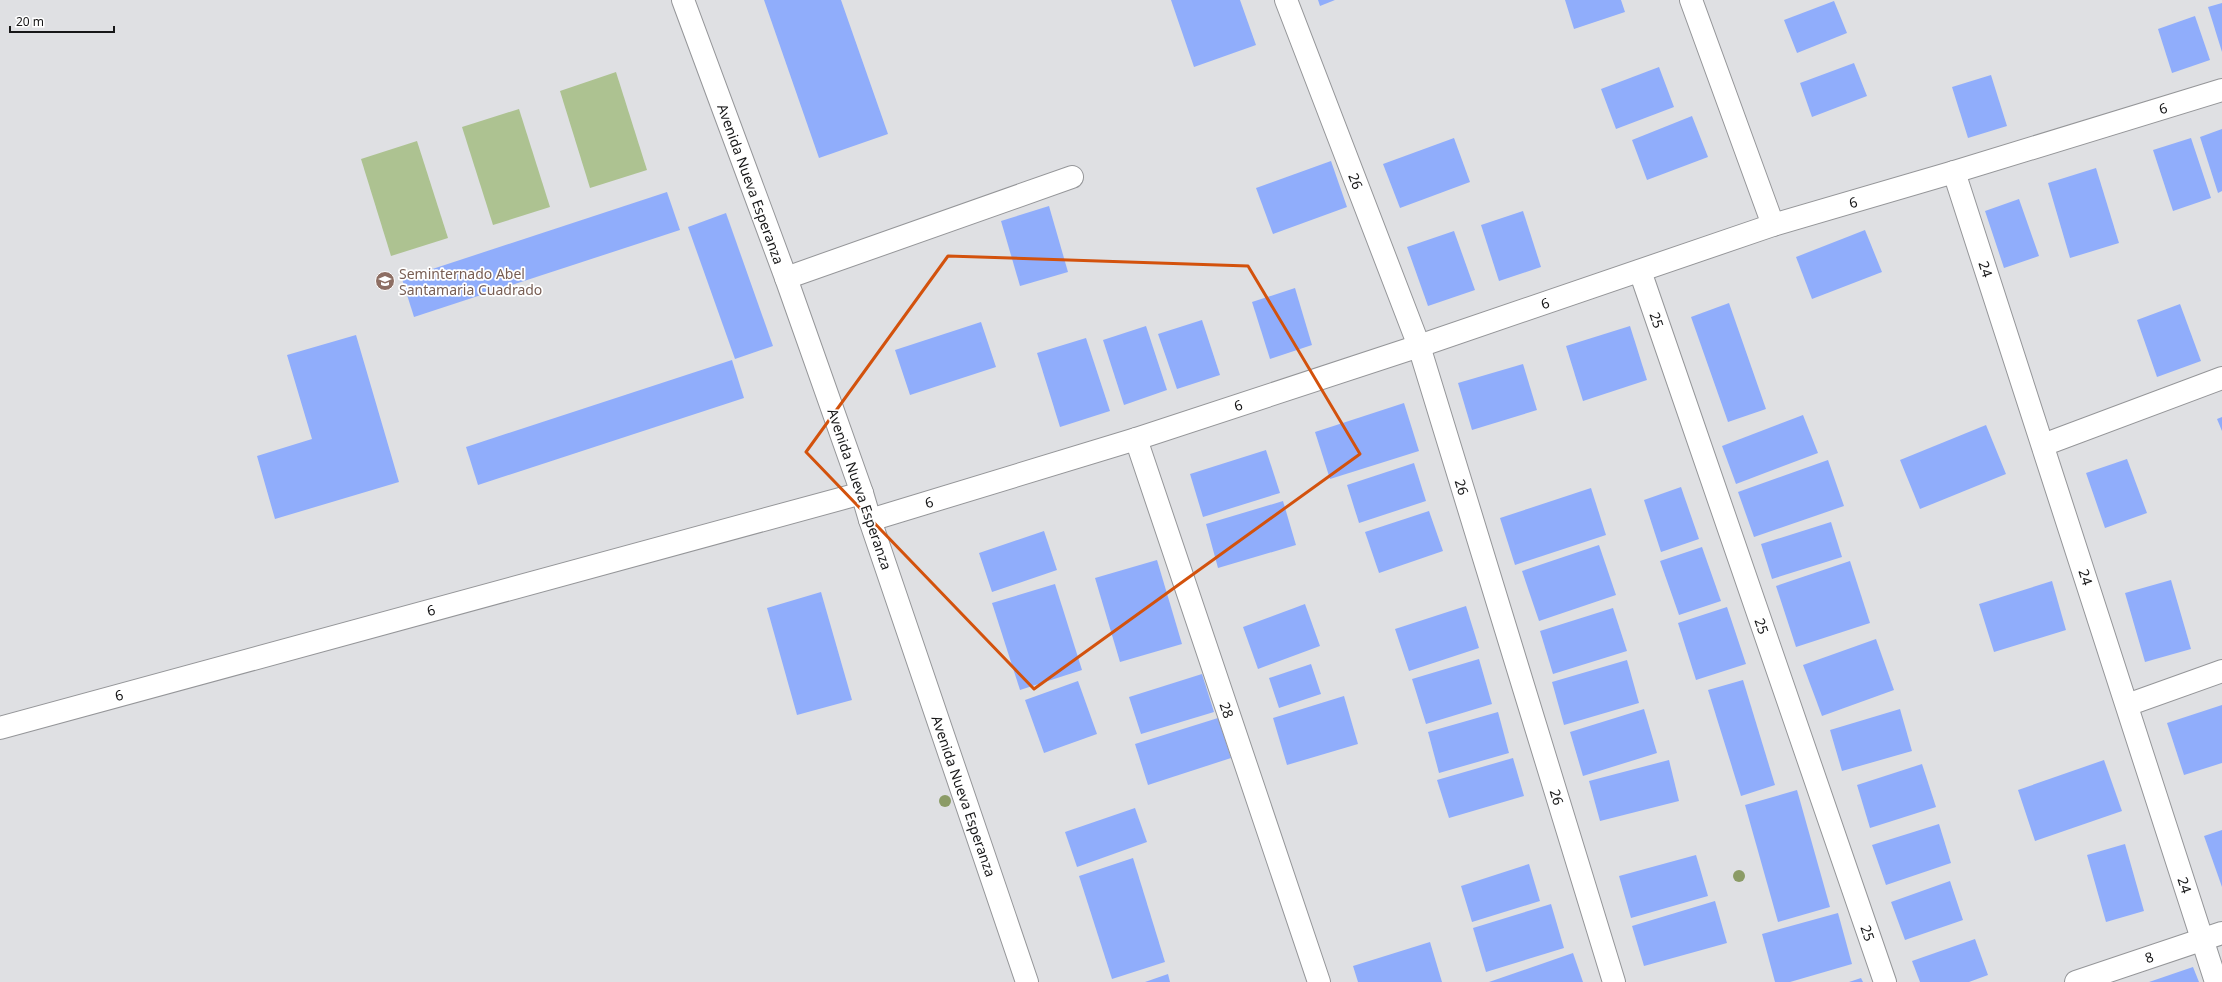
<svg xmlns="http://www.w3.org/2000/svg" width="2222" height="982" font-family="'Noto Sans',sans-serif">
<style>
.green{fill:#adc291}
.building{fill:#90adfb}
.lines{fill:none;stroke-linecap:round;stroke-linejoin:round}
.minor-casing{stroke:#959699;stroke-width:24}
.minor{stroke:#fff;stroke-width:22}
.tree{fill:#8b9b66}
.marked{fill:none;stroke:#d3520d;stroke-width:3;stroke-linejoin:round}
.labels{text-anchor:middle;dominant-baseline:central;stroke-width:3.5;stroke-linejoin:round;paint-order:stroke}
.street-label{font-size:14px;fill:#171718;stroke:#fff}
.education-label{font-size:14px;fill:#785e54;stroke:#fff;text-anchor:start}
</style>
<rect width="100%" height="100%" fill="#dfe0e3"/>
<g class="green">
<path d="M 616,72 L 647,170 L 590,188 L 560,91 Z"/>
<path d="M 519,109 L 550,207 L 493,225 L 462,127 Z"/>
<path d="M 417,141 L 448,238 L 391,256 L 361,159 Z"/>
</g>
<g class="building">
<path d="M 764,0 L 841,0 L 888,134 L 819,158 Z"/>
<path d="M 1171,0 L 1240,0 L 1256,45 L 1194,67 Z"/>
<path d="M 1318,0 L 1335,0 L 1320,6 Z"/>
<path d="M 1565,0 L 1621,0 L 1625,12 L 1574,29 Z"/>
<path d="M 1834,1 L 1847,33 L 1797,53 L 1784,20 Z"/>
<path d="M 2222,3 L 2222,52 L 2208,7 Z"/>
<path d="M 2195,16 L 2210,60 L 2172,73 L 2158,29 Z"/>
<path d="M 1854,63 L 1867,96 L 1812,117 L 1800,83 Z"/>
<path d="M 1659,67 L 1674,107 L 1616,129 L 1601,89 Z"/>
<path d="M 1991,75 L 2007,126 L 1968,138 L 1952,87 Z"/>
<path d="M 1692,116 L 1708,157 L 1647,180 L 1632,140 Z"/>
<path d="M 2222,129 L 2222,191 L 2218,193 L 2200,137 Z"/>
<path d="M 1454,138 L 1470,182 L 1400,208 L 1383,164 Z"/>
<path d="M 2191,138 L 2211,198 L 2173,211 L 2153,150 Z"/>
<path d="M 1331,161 L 1347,207 L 1273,234 L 1256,188 Z"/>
<path d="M 2096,168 L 2119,243 L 2070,258 L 2048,183 Z"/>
<path d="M 667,192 L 680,230 L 414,317 L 402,279 Z"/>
<path d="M 2019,199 L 2039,256 L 2004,268 L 1985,211 Z"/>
<path d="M 1049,206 L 1068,272 L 1020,286 L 1001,221 Z"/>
<path d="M 1523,211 L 1541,267 L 1499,281 L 1481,225 Z"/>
<path d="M 726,213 L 773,346 L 735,359 L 688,227 Z"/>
<path d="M 1865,230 L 1882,272 L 1812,299 L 1796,257 Z"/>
<path d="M 1454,231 L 1475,290 L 1428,306 L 1407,247 Z"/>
<path d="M 1295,288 L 1312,345 L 1270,359 L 1252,302 Z"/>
<path d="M 1729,303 L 1766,409 L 1728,422 L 1691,317 Z"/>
<path d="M 2180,304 L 2201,361 L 2157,377 L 2137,320 Z"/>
<path d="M 1202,320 L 1220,375 L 1177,389 L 1158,334 Z"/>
<path d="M 981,322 L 996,367 L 910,395 L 895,350 Z"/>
<path d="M 1146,326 L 1167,390 L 1124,405 L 1103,340 Z"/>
<path d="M 1630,326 L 1647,380 L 1583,401 L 1566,346 Z"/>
<path d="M 356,335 L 399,482 L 275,519 L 257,456 L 312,439 L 287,355 Z"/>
<path d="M 1086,338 L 1110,411 L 1060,427 L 1037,353 Z"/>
<path d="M 732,360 L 744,398 L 478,485 L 466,447 Z"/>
<path d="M 1523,364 L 1537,410 L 1472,430 L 1458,383 Z"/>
<path d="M 1404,403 L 1419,451 L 1330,479 L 1315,432 Z"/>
<path d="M 1803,415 L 1818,453 L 1736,484 L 1722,446 Z"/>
<path d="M 2222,417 L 2222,431 L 2217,419 Z"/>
<path d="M 1986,425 L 2006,474 L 1920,509 L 1900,460 Z"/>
<path d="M 1266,450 L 1280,493 L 1203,517 L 1190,474 Z"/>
<path d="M 2127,459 L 2147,513 L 2105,528 L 2086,473 Z"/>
<path d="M 1828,460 L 1844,506 L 1754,537 L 1738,492 Z"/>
<path d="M 1414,463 L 1426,501 L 1359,523 L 1347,485 Z"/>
<path d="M 1681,487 L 1699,539 L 1661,552 L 1644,500 Z"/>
<path d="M 1591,488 L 1606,535 L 1515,565 L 1500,518 Z"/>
<path d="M 1283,501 L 1296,545 L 1218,568 L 1206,524 Z"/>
<path d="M 1429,511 L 1443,551 L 1379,573 L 1365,532 Z"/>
<path d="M 1831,522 L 1842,557 L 1772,579 L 1761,544 Z"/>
<path d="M 1044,531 L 1057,570 L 992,592 L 979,553 Z"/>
<path d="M 1599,545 L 1616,595 L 1539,621 L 1522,571 Z"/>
<path d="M 1702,547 L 1721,601 L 1679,615 L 1660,561 Z"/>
<path d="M 1157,560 L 1182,644 L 1120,662 L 1095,578 Z"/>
<path d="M 1850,561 L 1870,623 L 1796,647 L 1776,586 Z"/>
<path d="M 2171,580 L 2191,649 L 2145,662 L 2125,593 Z"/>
<path d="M 2052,581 L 2066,630 L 1994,652 L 1979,604 Z"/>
<path d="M 1055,584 L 1082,670 L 1020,690 L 992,603 Z"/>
<path d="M 821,592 L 852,700 L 797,715 L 767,608 Z"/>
<path d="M 1305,604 L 1320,646 L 1258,669 L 1243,627 Z"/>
<path d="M 1466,606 L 1479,648 L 1409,671 L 1395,629 Z"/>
<path d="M 1727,607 L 1746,664 L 1696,680 L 1678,623 Z"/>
<path d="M 1613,608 L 1627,651 L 1553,674 L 1540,631 Z"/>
<path d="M 1876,639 L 1894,690 L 1822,716 L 1803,665 Z"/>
<path d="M 1479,659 L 1492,704 L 1426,724 L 1412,679 Z"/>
<path d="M 1627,660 L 1639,703 L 1564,725 L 1552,682 Z"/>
<path d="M 1311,664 L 1321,694 L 1279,708 L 1269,678 Z"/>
<path d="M 1202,674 L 1214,712 L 1141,734 L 1129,697 Z"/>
<path d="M 1743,680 L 1775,785 L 1741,796 L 1708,690 Z"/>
<path d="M 1078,681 L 1097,734 L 1044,753 L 1025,700 Z"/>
<path d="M 1344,696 L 1358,744 L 1287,765 L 1273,718 Z"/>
<path d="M 2222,705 L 2222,763 L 2184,775 L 2167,723 Z"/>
<path d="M 1644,709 L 1657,753 L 1583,776 L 1570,732 Z"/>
<path d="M 1900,709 L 1912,751 L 1842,771 L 1830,730 Z"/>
<path d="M 1498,712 L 1509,753 L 1439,773 L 1428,732 Z"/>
<path d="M 1218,718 L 1231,758 L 1148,785 L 1135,744 Z"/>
<path d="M 1513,758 L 1524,796 L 1449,818 L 1437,780 Z"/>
<path d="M 1669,760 L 1679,801 L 1600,821 L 1589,781 Z"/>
<path d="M 2104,760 L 2122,811 L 2035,841 L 2018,790 Z"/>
<path d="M 1922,764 L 1936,807 L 1870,828 L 1857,785 Z"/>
<path d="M 1797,790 L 1830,907 L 1778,922 L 1745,805 Z"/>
<path d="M 1135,808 L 1147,842 L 1077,867 L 1065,832 Z"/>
<path d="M 1939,824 L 1951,863 L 1886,885 L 1872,845 Z"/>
<path d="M 2222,830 L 2222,887 L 2204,836 Z"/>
<path d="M 2125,844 L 2144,911 L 2106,922 L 2087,855 Z"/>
<path d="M 1696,855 L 1708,896 L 1631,918 L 1619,876 Z"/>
<path d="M 1133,858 L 1165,962 L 1112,979 L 1079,876 Z"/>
<path d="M 1529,864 L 1540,901 L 1472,922 L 1461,886 Z"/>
<path d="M 1950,881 L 1963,920 L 1905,940 L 1891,902 Z"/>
<path d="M 1715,901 L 1727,943 L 1644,966 L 1632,926 Z"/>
<path d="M 1551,904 L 1564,948 L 1486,972 L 1473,928 Z"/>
<path d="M 1838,913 L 1852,964 L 1790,982 L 1775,982 L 1762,934 Z"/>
<path d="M 1975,939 L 1988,975 L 1969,982 L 1920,982 L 1912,961 Z"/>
<path d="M 1430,942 L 1442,982 L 1358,982 L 1353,966 Z"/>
<path d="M 1573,953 L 1583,982 L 1489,982 Z"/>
<path d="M 2193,967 L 2199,982 L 2149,982 Z"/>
<path d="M 1168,974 L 1170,982 L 1145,982 Z"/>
<path d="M 1861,978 L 1863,982 L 1849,982 Z"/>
</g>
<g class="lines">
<defs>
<g id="minor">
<path d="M 683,0 L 786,278 L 862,493 L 870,520 L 1027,982"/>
<path d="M 1286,0 L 1419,346 L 1614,982"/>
<path d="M 1691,0 L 1773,225"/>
<path d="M 1954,172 L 2216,982"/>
<path d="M 1640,271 L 1885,982"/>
<path d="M 786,278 L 1072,177"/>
<path d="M 1136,439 L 1319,982"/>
<path d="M 2043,445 L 2222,378"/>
<path d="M 870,520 L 1136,439 L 1419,346 L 1773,225 L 1954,172 L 2222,90"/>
<path d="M 2127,705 L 2222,671"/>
<path d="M 0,728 L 862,493"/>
<path d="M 2076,982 L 2222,933"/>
</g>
</defs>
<use href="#minor" class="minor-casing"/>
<use href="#minor" class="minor"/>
</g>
<g class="tree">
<circle cx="945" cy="801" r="6"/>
<circle cx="1739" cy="876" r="6"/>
</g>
<path class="marked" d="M 948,256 L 1248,266 L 1360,454 L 1034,689 L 806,452 Z"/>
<defs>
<symbol id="school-disc" viewBox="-11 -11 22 22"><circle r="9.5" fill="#8d6e63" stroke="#fff"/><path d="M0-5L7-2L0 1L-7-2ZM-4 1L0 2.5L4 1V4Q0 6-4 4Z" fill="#fff"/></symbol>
</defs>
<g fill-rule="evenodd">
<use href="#school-disc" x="374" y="270" width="22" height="22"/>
</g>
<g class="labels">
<g class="street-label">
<text transform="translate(2163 108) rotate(-17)">6</text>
<text transform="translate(1356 181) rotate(69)">26</text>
<text transform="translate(751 184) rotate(70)">Avenida Nueva Esperanza</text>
<text transform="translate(1853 202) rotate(-16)">6</text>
<text transform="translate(1986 269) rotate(72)">24</text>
<text transform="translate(1545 303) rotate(-19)">6</text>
<text transform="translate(1657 320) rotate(71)">25</text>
<text transform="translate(1238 405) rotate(-18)">6</text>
<text transform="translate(1462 487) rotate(73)">26</text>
<text transform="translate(860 489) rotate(71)">Avenida Nueva Esperanza</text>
<text transform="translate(929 502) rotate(-17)">6</text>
<text transform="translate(2086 577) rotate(72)">24</text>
<text transform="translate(431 610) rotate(-15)">6</text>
<text transform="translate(1762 626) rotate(71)">25</text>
<text transform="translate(119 695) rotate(-15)">6</text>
<text transform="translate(1227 710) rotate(71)">28</text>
<text transform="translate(964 796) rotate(71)">Avenida Nueva Esperanza</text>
<text transform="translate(1557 797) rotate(73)">26</text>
<text transform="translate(2185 885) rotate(72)">24</text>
<text transform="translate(1868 933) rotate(71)">25</text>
<text transform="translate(2149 957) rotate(-19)">8</text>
</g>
<g class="education-label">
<text x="399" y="273">Seminternado Abel<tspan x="399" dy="16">Santamaria Cuadrado</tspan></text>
</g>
</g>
<path d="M10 26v6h104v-6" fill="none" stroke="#171718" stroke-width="2"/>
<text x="16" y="26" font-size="12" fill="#171718" stroke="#ffffff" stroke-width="3" paint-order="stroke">20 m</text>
</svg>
